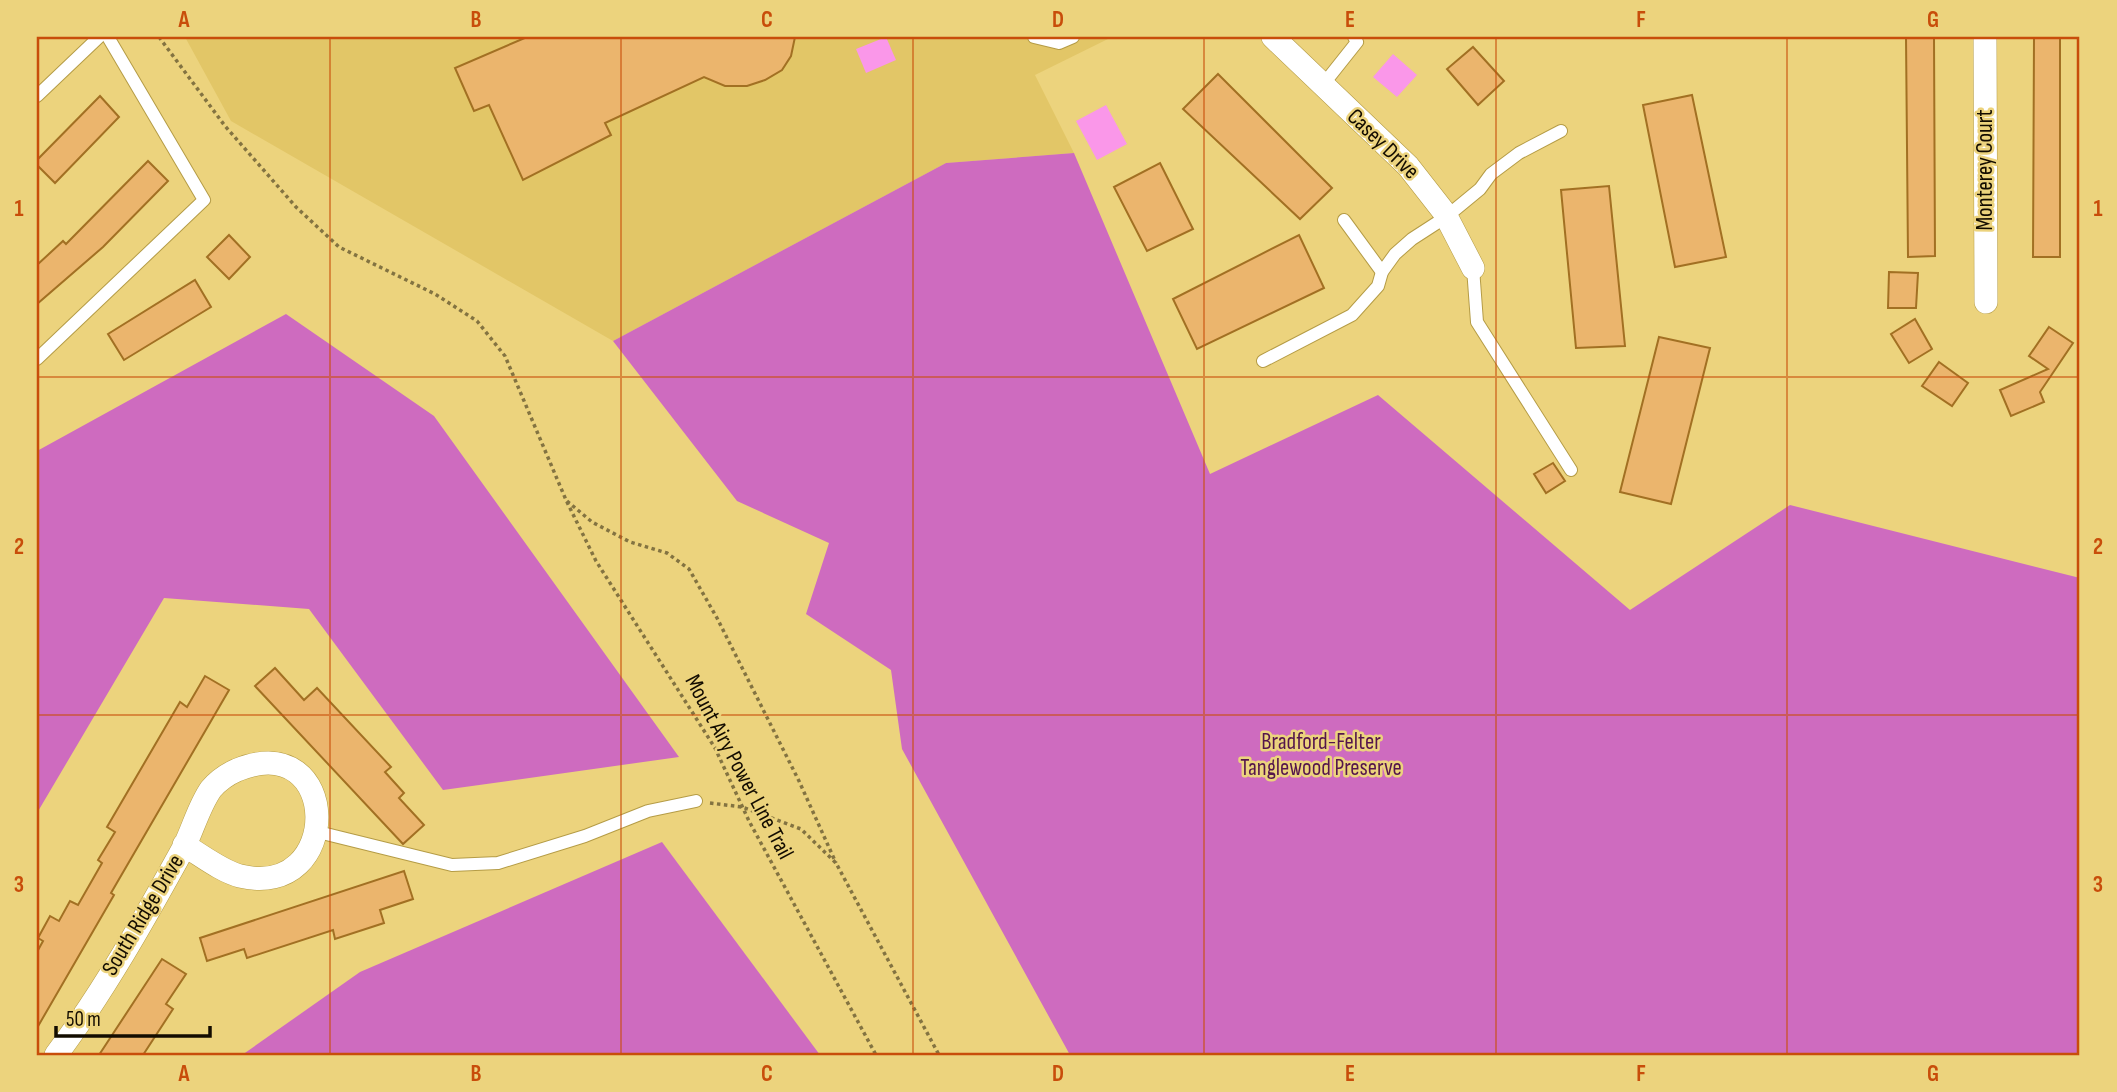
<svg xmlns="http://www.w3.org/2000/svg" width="2117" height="1092" font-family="'Sofia Sans Condensed',sans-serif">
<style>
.built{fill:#e2c667}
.green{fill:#fa97e9}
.forest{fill:#ce6bbf}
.building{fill:#ebb56d;stroke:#a27023;stroke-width:2}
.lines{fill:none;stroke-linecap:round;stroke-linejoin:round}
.lane-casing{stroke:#b59c46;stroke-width:14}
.street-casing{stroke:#b59c46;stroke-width:24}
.path{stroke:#837341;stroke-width:3.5;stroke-dasharray:3.5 3.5;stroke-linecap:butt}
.lane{stroke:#fff;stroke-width:12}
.street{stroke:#fff;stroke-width:23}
.grid{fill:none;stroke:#c84d0a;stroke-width:2;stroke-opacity:0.55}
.labels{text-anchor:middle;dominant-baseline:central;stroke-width:5;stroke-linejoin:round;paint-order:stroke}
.street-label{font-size:23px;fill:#130c00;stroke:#ecd37d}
.park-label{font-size:23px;fill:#54154c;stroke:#ecd37d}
.neatline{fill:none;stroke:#c84d0a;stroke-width:2.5}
.grid-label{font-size:23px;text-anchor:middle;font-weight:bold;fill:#c84d0a}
</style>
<rect width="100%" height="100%" fill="#ecd37d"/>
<path class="built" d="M 185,37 L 1112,37 L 1035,75 L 1074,153 L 946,163 L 613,341 L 231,121 Z"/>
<g class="green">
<path d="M 886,37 L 896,60 L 866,73 L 856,49 Z"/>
<path d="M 1393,54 L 1417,75 L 1397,97 L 1373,77 Z"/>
<path d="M 1106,105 L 1127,144 L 1097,160 L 1076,121 Z"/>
</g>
<g class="forest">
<path d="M 1074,153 L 1210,474 L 1378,395 L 1630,610 L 1790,505 L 2080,578 L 2080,1055 L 1070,1055 L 902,749 L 891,670 L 806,614 L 829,543 L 737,501 L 613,341 L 946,163 Z"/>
<path d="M 286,314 L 434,416 L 679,757 L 443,790 L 309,609 L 164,598 L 37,813 L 37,451 Z"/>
<path d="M 662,842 L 820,1055 L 242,1055 L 360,972 Z"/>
</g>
<g class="building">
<path d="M 527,37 L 795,37 L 791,56 L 782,70 L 765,80 L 747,86 L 725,86 L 704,77 L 605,123 L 611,135 L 523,180 L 489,105 L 474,111 L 455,68 Z"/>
<path d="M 1906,37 L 1934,37 L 1935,256 L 1908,257 Z"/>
<path d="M 2034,37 L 2060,37 L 2060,257 L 2033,257 Z"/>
<path d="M 1473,47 L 1504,81 L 1478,105 L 1447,69 Z"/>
<path d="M 1218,74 L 1332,188 L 1300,219 L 1183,109 Z"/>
<path d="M 1692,95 L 1726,257 L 1675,267 L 1643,105 Z"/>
<path d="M 100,96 L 119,117 L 55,183 L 37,165 L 37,160 Z"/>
<path d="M 148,161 L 168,181 L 103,247 L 37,304 L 37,265 L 63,241 L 66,244 Z"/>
<path d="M 1160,163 L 1193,229 L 1147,251 L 1114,187 Z"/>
<path d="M 1609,186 L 1625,346 L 1576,348 L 1561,190 Z"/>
<path d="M 229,235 L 250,257 L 229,279 L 207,257 Z"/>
<path d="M 1299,235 L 1324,288 L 1197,349 L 1173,299 Z"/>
<path d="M 1889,272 L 1918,273 L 1916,308 L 1888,308 Z"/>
<path d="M 195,280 L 211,307 L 124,360 L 108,334 Z"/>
<path d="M 1915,319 L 1932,349 L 1909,363 L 1891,334 Z"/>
<path d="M 2049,327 L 2073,343 L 2040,392 L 2044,402 L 2011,416 L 2000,390 L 2048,369 L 2029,356 Z"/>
<path d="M 1659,337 L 1710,348 L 1671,504 L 1620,492 Z"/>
<path d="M 1939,362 L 1968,383 L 1952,406 L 1922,386 Z"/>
<path d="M 1553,463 L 1565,481 L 1546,493 L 1534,474 Z"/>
<path d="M 275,668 L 304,700 L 317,688 L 391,767 L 385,772 L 404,793 L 399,798 L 424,825 L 403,844 L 255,686 Z"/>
<path d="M 205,676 L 229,690 L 111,893 L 114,895 L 37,1028 L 37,952 L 43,941 L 38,938 L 50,916 L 59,921 L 70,901 L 78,905 L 102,863 L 98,860 L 115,832 L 107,827 L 180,702 L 187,707 Z"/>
<path d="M 404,871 L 413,899 L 380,910 L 384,923 L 335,939 L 333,930 L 247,958 L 244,949 L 207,961 L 200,938 Z"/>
<path d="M 162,959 L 186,974 L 166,1004 L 173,1009 L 143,1055 L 99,1055 Z"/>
</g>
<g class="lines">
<defs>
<g id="lane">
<path d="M 1034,37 L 1059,43 L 1073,37"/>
<path d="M 1322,86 L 1357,42 L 1354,37"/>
<path d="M 37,96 L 99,37"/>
<path d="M 1344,220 L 1382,272"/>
<path d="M 1473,268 L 1477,322 L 1571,470"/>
<path d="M 37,359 L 204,200 L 108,37"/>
<path d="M 1263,361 L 1352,315 L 1378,286 L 1382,272 L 1395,254 L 1412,239 L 1446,217 L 1480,189 L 1491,174 L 1519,153 L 1561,131"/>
<path d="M 318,832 L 452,865 L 498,863 L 585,836 L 648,811 L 696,801"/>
</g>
<g id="street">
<path d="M 1273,37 L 1408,166 L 1444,212 L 1473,268"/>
<path d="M 1985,37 L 1986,302"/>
<path d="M 56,1055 C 104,991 145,918 184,847 C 193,829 199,806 211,789 C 217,782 228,774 237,770 C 342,727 344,901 240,876 C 221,871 201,855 184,845"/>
</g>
</defs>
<use href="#lane" class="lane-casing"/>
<use href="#street" class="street-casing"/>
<g class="path">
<path d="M 159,37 L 225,126 L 296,207 L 339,247 L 435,294 L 477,321 L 505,356 L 566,500 L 596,561 L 715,748 L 749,821 L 876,1055"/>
<path d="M 567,501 L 592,522 L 630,542 L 667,553 L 689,569 L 717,618 L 799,781 L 836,863"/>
<path d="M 710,803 L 742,807 L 801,829 L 836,863 L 939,1055"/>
</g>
<use href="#lane" class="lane"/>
<use href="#street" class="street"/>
</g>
<path class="grid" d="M 330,37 L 330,1055M 621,37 L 621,1055M 913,37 L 913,1055M 1204,37 L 1204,1055M 1496,37 L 1496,1055M 1787,37 L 1787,1055M 37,377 L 2080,377M 37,715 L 2080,715"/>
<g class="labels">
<g class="street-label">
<text transform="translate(1383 144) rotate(44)">Casey Drive</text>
<text transform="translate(1985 170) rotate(-90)">Monterey Court</text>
<text transform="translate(739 767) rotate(62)">Mount Airy Power Line Trail</text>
<text transform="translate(143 915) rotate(-59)">South Ridge Drive</text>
</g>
<g class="park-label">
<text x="1321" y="742">Bradford-Felter<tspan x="1321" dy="26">Tanglewood Preserve</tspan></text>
</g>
</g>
<rect width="2117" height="1092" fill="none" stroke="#ecd37d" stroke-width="77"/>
<path d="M56 1026v10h154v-10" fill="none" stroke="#130c00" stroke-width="3.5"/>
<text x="66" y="1026" font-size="21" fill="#130c00" stroke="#ecd37d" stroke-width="5" paint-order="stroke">50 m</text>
<rect x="38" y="38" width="2040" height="1016" class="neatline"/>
<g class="grid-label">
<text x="184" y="27">A</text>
<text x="476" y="27">B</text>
<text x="767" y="27">C</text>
<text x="1058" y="27">D</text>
<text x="1350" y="27">E</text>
<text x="1641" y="27">F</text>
<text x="1933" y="27">G</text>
<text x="19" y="216">1</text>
<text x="2098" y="216">1</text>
<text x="19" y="554">2</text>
<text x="2098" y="554">2</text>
<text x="19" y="892">3</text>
<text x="2098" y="892">3</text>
<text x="184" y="1081">A</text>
<text x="476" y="1081">B</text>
<text x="767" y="1081">C</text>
<text x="1058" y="1081">D</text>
<text x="1350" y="1081">E</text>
<text x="1641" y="1081">F</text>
<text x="1933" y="1081">G</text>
</g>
</svg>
